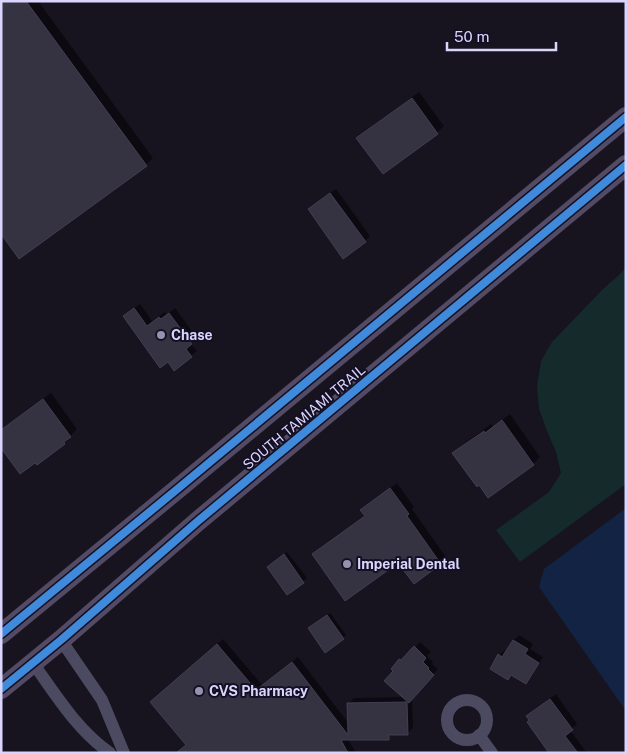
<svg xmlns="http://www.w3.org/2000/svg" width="627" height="754" font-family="'Public Sans',sans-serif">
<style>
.green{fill:#142a2b}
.water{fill:#122344}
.shadow{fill:#0007}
.building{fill:#353241;stroke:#433f53}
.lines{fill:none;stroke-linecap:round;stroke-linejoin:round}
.minor{stroke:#4b4a60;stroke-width:12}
.primary{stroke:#534b65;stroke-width:20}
.cycleway-casing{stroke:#141024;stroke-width:11}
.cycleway{stroke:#408adc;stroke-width:8}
.poi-dot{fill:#9691af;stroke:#141024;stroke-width:2}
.labels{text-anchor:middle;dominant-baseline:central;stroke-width:4;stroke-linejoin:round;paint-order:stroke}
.poi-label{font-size:14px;font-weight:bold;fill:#dad5fd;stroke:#141024;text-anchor:start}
.street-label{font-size:14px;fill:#dad5fd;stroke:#141024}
</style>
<rect width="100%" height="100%" fill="#17141f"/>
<path class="green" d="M 626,267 L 626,484 L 520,562 L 496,530 L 549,492 L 561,473 L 556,452 L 547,431 L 539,409 L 537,386 L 541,361 L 552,342 L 603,289 L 620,274 Z"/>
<path class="water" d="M 626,508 L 626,711 L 539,587 L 544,569 Z"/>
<g class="shadow">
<path d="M 1,1 L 38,1 L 153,158 L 146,165 Z"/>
<path d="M 419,92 L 444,126 L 437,133 L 358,138 L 365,131 Z"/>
<path d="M 336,189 L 370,236 L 365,241 L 309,209 L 315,204 Z"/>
<path d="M 140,304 L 152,321 L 165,312 L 167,315 L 175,308 L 197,338 L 191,344 L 197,351 L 174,369 L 130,311 Z"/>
<path d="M 51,393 L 77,429 L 71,435 L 72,436 L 65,443 L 37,464 L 1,446 L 1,430 Z"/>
<path d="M 510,414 L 540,457 L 533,464 L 488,496 L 454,453 L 461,446 L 491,424 L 493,427 Z"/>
<path d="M 397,483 L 414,507 L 412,509 L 446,557 L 440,563 L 313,555 L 319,548 L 366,515 L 362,510 L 368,504 Z"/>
<path d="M 287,552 L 307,578 L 288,593 L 272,563 Z"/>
<path d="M 330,613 L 346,635 L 343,638 L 313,625 Z"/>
<path d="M 519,635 L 533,644 L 530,649 L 543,657 L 531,677 L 526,682 L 513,674 L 508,678 L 491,668 L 499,655 L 505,650 L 507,652 L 514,640 Z"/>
<path d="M 223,639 L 262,685 L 298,657 L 349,724 L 349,703 L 354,698 L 405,697 L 395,671 L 400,660 L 406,655 L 407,656 L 420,642 L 431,652 L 427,656 L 433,662 L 432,664 L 438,669 L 412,698 L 413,728 L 407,734 L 393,734 L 388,738 L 348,739 L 356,753 L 176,753 L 187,744 L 151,702 Z"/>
<path d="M 556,694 L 577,724 L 570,730 L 587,753 L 550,753 L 533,711 Z"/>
</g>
<g class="building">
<path d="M 1,1 L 26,1 L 147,166 L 19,259 L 1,234 Z"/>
<path d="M 412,98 L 438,134 L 383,174 L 356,138 Z"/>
<path d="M 330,193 L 366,242 L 343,259 L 308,209 Z"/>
<path d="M 134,308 L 147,326 L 159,317 L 161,319 L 169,313 L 192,344 L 186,349 L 192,357 L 174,371 L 168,362 L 160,368 L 123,316 Z"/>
<path d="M 43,399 L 71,437 L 64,442 L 65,444 L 37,465 L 35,463 L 20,474 L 1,448 L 1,430 Z"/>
<path d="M 502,420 L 534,465 L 488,498 L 479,485 L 477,487 L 452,453 L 484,431 L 485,433 Z"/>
<path d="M 390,488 L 409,514 L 407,516 L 441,564 L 414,584 L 398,563 L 345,601 L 312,554 L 365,516 L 360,510 Z"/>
<path d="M 284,554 L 304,583 L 287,595 L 267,567 Z"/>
<path d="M 327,615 L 344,639 L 325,653 L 308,628 Z"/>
<path d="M 513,640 L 528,649 L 525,654 L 539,663 L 526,684 L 511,675 L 508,680 L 490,669 L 498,654 L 502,657 Z"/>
<path d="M 217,644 L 256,690 L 292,662 L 348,735 L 347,703 L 407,702 L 408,735 L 389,735 L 389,740 L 341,740 L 348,753 L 176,753 L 186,745 L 150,702 Z"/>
<path d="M 414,646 L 426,658 L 423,662 L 429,668 L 428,669 L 434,675 L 409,703 L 384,681 L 393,671 L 391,669 L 399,659 L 401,660 Z"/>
<path d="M 550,699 L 573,730 L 565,736 L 578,753 L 549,753 L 527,722 L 529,720 L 526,716 Z"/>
</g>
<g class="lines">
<g class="minor">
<path d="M 61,640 L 102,700 L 124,753"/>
<path d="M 33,663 C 56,695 77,730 110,753"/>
<circle cx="467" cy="720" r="20"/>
<path d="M 479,735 L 492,753"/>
</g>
<g class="primary">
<path d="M 1,634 L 175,491 L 626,117"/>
<path d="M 1,689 L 61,640 L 198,521 L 626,165"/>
</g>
<defs>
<g id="cycleway">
<path d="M 1,634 L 175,491 L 626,117"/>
<path d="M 1,689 L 61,640 L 198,521 L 626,165"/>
</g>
</defs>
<use href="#cycleway" class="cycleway-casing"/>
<use href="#cycleway" class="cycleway"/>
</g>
<g class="poi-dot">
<circle cx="161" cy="335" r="5"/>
<circle cx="347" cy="564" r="5"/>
<circle cx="199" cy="691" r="5"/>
</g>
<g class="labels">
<g class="poi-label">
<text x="171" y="335">Chase</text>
<text x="357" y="564">Imperial Dental</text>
<text x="209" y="691">CVS Pharmacy</text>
</g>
<g class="street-label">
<text transform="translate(304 417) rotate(-40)">SOUTH TAMIAMI TRAIL</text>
</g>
</g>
<rect width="627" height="754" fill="none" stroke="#dad5fd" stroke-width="5"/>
<path d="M447 42v8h109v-8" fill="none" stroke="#dad5fd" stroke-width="2.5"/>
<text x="454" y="42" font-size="15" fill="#dad5fd" stroke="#141024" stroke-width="4" paint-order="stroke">50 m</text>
</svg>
